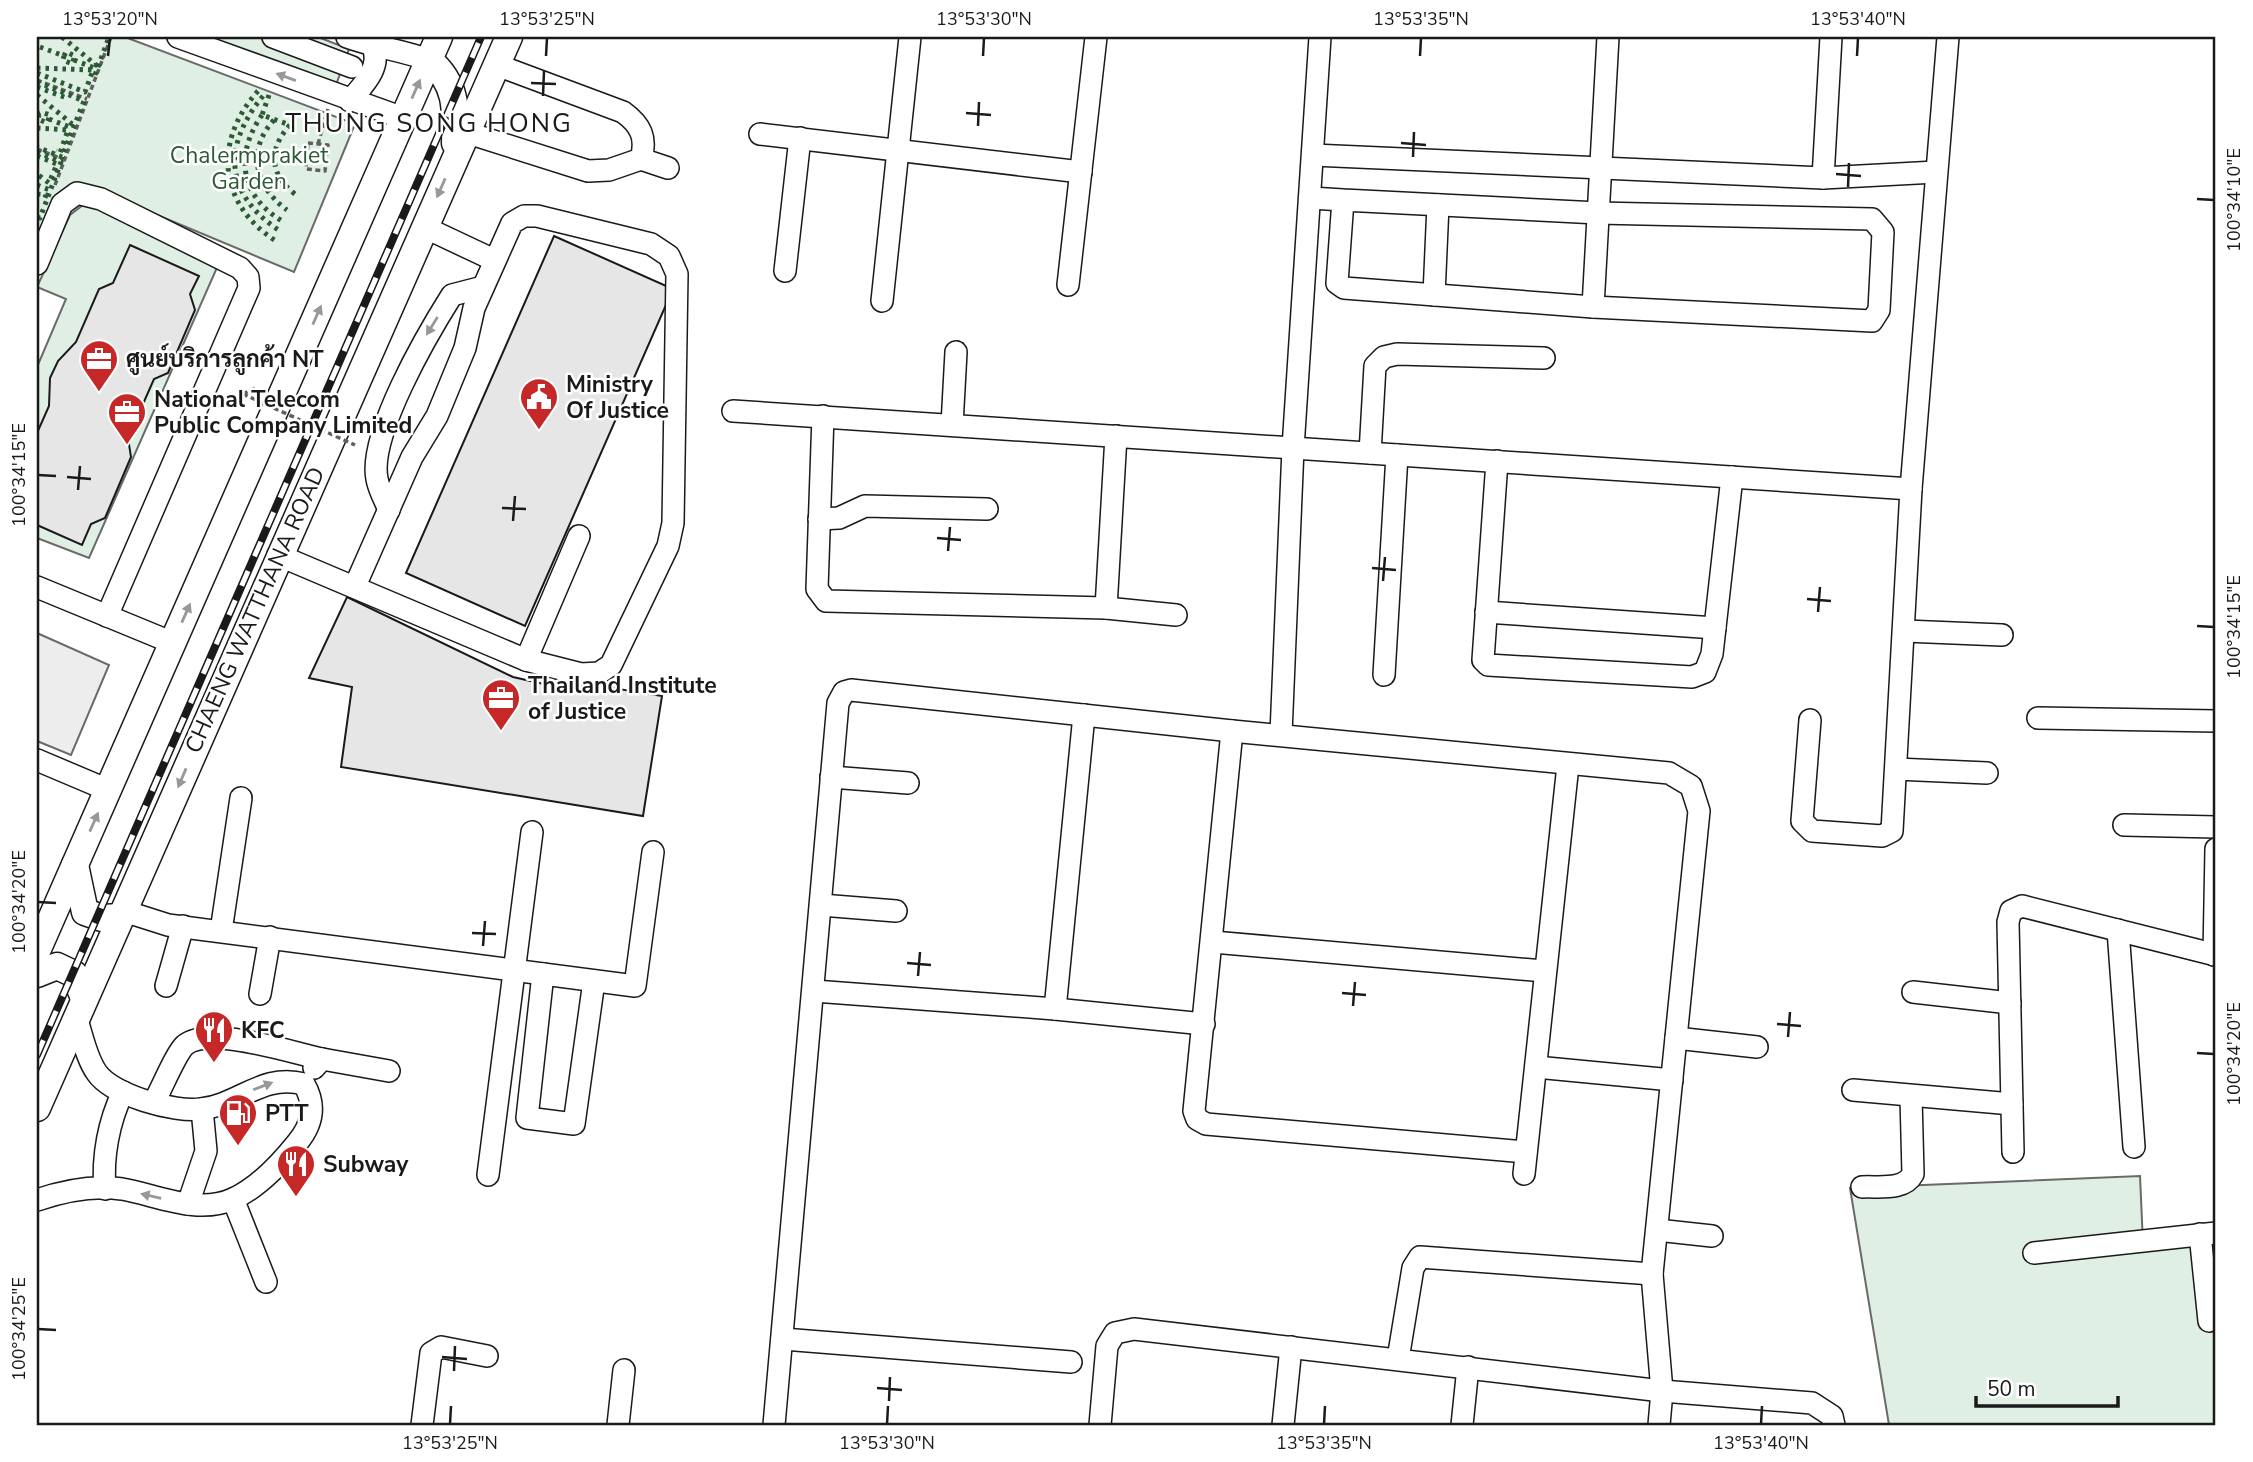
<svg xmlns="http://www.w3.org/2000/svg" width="2253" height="1462" font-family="'Nunito Sans',Sarabun,sans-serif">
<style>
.green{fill:#e0efe3;stroke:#6a6a6a;stroke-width:2}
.parking{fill:#ededed;stroke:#6a6a6a;stroke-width:2}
.building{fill:#e6e6e6;stroke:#1a1a1a;stroke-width:2}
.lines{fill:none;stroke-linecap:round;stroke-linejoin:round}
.minor-casing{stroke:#1a1a1a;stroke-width:24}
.major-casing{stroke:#1a1a1a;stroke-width:29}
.path{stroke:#5f5f5f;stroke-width:3.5;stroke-dasharray:5 3.5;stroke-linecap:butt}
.minor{stroke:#fff;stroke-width:21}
.major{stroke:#fff;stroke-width:26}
.rail-casing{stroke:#1a1a1a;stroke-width:8}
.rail{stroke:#fff;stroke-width:5;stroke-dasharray:16;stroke-linecap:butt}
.path-bridge{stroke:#5f5f5f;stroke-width:3.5;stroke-dasharray:5 3.5;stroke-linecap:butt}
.hedge{stroke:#2b5a34;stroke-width:5;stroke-dasharray:3.5 5;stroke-linecap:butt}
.oneway{fill:#989898}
.ticks{fill:none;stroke:#1a1a1a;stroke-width:2.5}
.labels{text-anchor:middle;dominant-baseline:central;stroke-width:5;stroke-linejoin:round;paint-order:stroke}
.park-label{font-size:23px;fill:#2b5a34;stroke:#fff}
.poi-label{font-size:23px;font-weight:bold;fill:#1a1a1a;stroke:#fff;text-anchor:start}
.street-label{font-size:23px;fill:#1a1a1a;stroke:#fff}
.quarter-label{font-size:26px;letter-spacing:2px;fill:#1a1a1a;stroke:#fff}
.neatline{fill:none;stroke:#1a1a1a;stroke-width:2.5}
.ticks-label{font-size:18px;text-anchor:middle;fill:#1a1a1a}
</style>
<rect width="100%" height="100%" fill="#fff"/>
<g class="green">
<path d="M 37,37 L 125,37 L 355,124 L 294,272 L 95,189 L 79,186 L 37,246 Z"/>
<path d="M 209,37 L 318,37 L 349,49 L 336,85 Z"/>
<path d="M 83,205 L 99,207 L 219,263 L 89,558 L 37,538 L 37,367 L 66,299 L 37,287 L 70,215 Z"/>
<path d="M 2140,1176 L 2143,1244 L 2200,1239 L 2216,1296 L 2216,1425 L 1889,1425 L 1850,1188 Z"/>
</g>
<path class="parking" d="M 37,633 L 109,665 L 71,755 L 37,741 Z"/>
<g class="building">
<path d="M 554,236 L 673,289 L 525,626 L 406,573 Z"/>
<path d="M 130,245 L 199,276 L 190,294 L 195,310 L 168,373 L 154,379 L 128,438 L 131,457 L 105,518 L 91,524 L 82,545 L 37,525 L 37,433 L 49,406 L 50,378 L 58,361 L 76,342 L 99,289 L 113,283 Z"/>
<path d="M 347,597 L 513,677 L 579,692 L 582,683 L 662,696 L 643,816 L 341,767 L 352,687 L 309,678 Z"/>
</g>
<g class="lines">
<defs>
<g id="minor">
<path d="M 178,37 L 403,118"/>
<path d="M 273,37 L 352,67"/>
<path d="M 347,37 C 374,47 401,50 429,60"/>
<path d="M 497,65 L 623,112 C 641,125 647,138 641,159 L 668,168"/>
<path d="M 350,101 C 362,86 382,68 373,47"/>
<path d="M 465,132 L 588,171 L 609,170 L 641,159"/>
<path d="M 760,134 L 1081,172"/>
<path d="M 1313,155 L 1823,178 L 1936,172"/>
<path d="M 1823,178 L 1831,37"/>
<path d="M 1311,198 L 1343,200 L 1598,213 L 1872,219 L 1883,232 L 1879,310 L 1872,321 L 1593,307 L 1344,288 L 1337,283 L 1343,200"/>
<path d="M 424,227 L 494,260"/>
<path d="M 37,264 L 62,204 L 77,193 L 101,199 L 240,268 L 248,277 L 249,288 L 107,616"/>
<path d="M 785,271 L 800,138"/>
<path d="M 1068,285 L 1096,37"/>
<path d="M 1434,295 L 1438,205"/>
<path d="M 882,301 L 910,37"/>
<path d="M 1593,307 L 1608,37"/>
<path d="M 733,411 L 1911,489"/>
<path d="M 823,416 L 817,589 L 826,601 L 1106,608 L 1176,615"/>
<path d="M 952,425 L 956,352"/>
<path d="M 1370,453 L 1375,366 L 1384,357 L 1397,354 L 1544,358"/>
<path d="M 1497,461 L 1483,660 L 1488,665 L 1692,677 L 1705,672 L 1712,654 L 1732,477"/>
<path d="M 389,510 C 385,500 379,490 377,479 C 368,435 428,333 452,295 L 483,287"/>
<path d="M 819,519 L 839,518 L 865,506 L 987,509"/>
<path d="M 278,555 L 526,660 L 581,674 L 599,673 L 611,665 L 668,546 L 673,523 L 677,274 L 669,256 L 651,244 L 537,216 L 524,216 L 512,223 L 474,308 L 465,348 L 437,416 L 412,457 L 355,586"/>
<path d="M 37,587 L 173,643"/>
<path d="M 1106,608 L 1116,436"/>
<path d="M 1486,612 L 1715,628"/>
<path d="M 1905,631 L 2002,635"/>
<path d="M 526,660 L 579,536"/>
<path d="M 1384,675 L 1397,455"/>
<path d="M 2038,718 L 2216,721"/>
<path d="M 1810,720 L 1802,821 L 1812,831 L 1882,836 L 1892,831 L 1911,489 L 1948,37"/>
<path d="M 1232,731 L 1194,1111 L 1197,1119 L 1206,1124 L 1526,1152"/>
<path d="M 1281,734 L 1293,448 L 1320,37"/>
<path d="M 37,760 L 108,790"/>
<path d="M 1896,769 L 1987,773"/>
<path d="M 831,777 L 908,783"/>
<path d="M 2124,825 L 2216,827"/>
<path d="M 821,905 L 896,911"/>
<path d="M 124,911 L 168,925 L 635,986 L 653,852"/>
<path d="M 2118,930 L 2134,1147"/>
<path d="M 221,931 L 241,798"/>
<path d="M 1213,942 L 1544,971"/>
<path d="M 2214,955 L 2216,849"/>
<path d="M 543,974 L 527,1118 L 574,1124 L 594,981"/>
<path d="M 166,986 L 183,926"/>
<path d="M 814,991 L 1055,1009 L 1204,1024"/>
<path d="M 1913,992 L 2010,1003"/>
<path d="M 260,994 L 270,937"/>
<path d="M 1055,1009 L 1084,715"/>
<path d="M 1676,1038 L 1757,1047"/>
<path d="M 1536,1067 L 1672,1080"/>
<path d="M 314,1068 L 322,1059 L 389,1071"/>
<path d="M 1853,1090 L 2012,1104"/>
<path d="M 154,1102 C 161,1090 176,1053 185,1045 C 210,1025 292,1053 322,1059"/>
<path d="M 2013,1152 L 2008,922 L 2011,911 L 2022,906 L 2216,955"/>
<path d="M 1524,1174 L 1568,765"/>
<path d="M 488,1175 L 532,832"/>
<path d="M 1862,1187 C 1879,1186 1904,1191 1913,1174 L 1911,1097"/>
<path d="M 105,1189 C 102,1156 109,1121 123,1092"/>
<path d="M 233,1199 L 266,1282"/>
<path d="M 37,1200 C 63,1191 94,1185 122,1189 C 157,1195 197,1215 233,1199 C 257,1188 281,1163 297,1143 C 313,1124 316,1105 304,1084 C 262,1073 239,1105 201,1109 C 175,1113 112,1095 97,1073 C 86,1058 82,1034 76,1017"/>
<path d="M 188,1204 L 206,1151 L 202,1109"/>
<path d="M 1657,1230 L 1712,1236"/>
<path d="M 2200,1234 L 2209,1321"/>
<path d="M 2034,1253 L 2216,1233"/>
<path d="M 1652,1274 L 1662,1391 L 1659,1425"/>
<path d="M 783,1339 L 1071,1362"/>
<path d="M 422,1425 L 431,1353 L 441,1347 L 487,1356"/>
<path d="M 618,1425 L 624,1370"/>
<path d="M 774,1425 L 838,703 L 844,692 L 851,690 L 1232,731 L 1669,773 L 1691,786 L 1699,811 L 1652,1274 L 1420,1257 L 1413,1268 L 1398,1359"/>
<path d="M 1100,1425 L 1107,1346 L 1115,1333 L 1134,1329 L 1662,1391 L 1812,1403 L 1832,1416 L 1834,1425"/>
<path d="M 1283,1425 L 1291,1347"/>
<path d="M 1462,1425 L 1468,1367"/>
</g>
<g id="major">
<path d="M 429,60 C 457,83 456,109 455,143"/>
<path d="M 75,865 L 85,912 L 102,918 L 121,917"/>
<path d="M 37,951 L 439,37"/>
<path d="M 37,974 L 57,966 L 74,974 L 84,998"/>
<path d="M 37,1108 L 509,37"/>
</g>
</defs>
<use href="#minor" class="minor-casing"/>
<use href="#major" class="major-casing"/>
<g class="path">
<path d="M 37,80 L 87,99"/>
<path d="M 308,143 L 328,145 L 325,171 L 306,169 Z"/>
<path d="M 318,144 L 328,109"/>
<path d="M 37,149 L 65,160"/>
<path d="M 55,185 L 111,37"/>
<path d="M 243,394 L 255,388"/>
</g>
<use href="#minor" class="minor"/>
<use href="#major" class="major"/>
<defs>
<path id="rail" d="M 37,1055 L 481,37"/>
</defs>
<use href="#rail" class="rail-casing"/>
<use href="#rail" class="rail"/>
<path class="path-bridge" d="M 243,394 L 355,445"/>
<g class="hedge">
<path d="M 62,37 L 96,65 L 97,59"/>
<path d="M 40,47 L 64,56 L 66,52 L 75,56 L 72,64 L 63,60 L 64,56"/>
<path d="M 74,60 L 97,69"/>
<path d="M 37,68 L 93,70 L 85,92 L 37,73"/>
<path d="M 95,75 L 109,37"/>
<path d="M 37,82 L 84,101 L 62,157 L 37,147"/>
<path d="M 37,87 L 67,98"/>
<path d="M 258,91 C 213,141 218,204 276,241"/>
<path d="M 37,95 L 72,124 L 74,119"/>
<path d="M 269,95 L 262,115 L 290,125 C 268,149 269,174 295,194"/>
<path d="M 263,96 C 222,146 224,194 280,231"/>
<path d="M 37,114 L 41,112 L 50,115 L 47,123 L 38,119 L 39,115"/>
<path d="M 262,115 C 234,155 240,197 284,222"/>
<path d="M 49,119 L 72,128"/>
<path d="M 274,120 C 246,150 255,187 287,210"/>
<path d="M 37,128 L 68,130 L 60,153 L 56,151"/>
<path d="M 37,152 L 61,162 L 40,218 L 37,217"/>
<path d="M 37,156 L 57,164 L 49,183 L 37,174"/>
<path d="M 37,185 L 50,190"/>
<path d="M 37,194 L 46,195 L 44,200"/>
</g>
</g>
<defs><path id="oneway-solid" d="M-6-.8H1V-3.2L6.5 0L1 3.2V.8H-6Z" transform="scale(1.75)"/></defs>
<g class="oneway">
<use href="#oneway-solid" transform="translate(286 77) rotate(-160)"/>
<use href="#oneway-solid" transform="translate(416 89) rotate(-66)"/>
<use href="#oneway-solid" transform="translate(441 188) rotate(114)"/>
<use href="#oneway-solid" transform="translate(317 315) rotate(-66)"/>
<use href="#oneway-solid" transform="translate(432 326) rotate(122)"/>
<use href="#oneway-solid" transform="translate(186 613) rotate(-66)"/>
<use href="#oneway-solid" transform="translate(182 778) rotate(113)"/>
<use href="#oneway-solid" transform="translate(94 822) rotate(-66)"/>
<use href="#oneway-solid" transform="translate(263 1086) rotate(-21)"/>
<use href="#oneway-solid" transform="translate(151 1196) rotate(-167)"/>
</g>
<path class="ticks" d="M 108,56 L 110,38M 546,56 L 547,38M 983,56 L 984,38M 1420,56 L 1421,38M 1857,56 L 1858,38M 531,83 L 556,84M 543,96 L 544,71M 966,113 L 991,115M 978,126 L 979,102M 1401,143 L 1426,145M 1413,157 L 1414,132M 1836,174 L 1861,176M 1848,187 L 1849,163M 2197,199 L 2214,200M 38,475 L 56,476M 67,477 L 91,479M 78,490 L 80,466M 502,508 L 526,509M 513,521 L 515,496M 937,538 L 961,540M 948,551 L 950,527M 1372,568 L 1396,570M 1383,581 L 1385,557M 1807,599 L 1831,601M 1818,612 L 1820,587M 2197,626 L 2214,627M 38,902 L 56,903M 472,933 L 496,934M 483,946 L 485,921M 907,963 L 931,965M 918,976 L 920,952M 1342,993 L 1366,995M 1353,1006 L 1355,982M 1777,1024 L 1801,1026M 1788,1037 L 1790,1012M 2197,1053 L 2214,1054M 38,1329 L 56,1330M 442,1357 L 467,1359M 454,1371 L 455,1346M 877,1388 L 902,1390M 889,1401 L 890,1377M 450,1424 L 451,1406M 887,1424 L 888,1406M 1324,1424 L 1325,1406M 1761,1424 L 1762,1406"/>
<defs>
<symbol id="office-pin" viewBox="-11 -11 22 30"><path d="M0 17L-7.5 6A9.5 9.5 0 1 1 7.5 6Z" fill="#c62828" stroke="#fff"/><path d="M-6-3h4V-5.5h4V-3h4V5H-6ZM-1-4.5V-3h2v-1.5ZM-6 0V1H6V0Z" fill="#fff"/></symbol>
<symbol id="civic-pin" viewBox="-11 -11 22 30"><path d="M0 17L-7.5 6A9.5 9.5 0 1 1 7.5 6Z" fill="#c62828" stroke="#fff"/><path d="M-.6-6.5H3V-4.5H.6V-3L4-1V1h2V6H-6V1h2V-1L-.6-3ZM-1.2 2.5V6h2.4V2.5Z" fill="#fff"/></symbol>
<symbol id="restaurant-pin" viewBox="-11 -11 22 30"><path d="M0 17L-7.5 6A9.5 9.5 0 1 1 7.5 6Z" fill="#c62828" stroke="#fff"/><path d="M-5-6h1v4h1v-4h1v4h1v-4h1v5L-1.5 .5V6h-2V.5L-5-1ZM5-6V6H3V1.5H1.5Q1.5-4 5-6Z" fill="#fff"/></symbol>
<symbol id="fuel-pin" viewBox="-11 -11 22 30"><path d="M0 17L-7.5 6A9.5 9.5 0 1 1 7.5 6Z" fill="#c62828" stroke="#fff"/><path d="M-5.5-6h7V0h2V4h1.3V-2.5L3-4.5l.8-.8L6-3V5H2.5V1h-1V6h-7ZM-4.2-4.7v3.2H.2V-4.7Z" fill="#fff"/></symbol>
</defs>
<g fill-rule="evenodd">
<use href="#office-pin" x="77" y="337" width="44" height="60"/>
<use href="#civic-pin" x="517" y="375" width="44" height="60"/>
<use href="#office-pin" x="105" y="390" width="44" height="60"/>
<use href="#office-pin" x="479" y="676" width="44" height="60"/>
<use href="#restaurant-pin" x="192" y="1008" width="44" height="60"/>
<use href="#fuel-pin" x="216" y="1091" width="44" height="60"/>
<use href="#restaurant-pin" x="274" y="1142" width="44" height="60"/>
</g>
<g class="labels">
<g class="park-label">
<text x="249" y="155">Chalermprakiet<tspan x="249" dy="26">Garden</tspan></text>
</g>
<g class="poi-label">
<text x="126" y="359">ศูนย์บริการลูกค้า NT</text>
<text x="566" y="384">Ministry<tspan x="566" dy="26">Of Justice</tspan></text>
<text x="154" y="399">National Telecom<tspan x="154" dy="26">Public Company Limited</tspan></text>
<text x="528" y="685">Thailand Institute<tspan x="528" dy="26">of Justice</tspan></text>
<text x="241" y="1030">KFC</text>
<text x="265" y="1113">PTT</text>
<text x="323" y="1164">Subway</text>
</g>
<g class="street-label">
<text transform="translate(255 610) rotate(-66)">CHAENG WATTHANA ROAD</text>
</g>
<g class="quarter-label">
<text x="429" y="123">THUNG SONG HONG</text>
</g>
</g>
<rect width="2253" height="1462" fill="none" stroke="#ffffff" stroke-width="77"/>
<path d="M1976 1396v10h142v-10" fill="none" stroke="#1a1a1a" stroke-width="3.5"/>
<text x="1987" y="1396" font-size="21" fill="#1a1a1a" stroke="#ffffff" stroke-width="5" paint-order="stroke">50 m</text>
<rect x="38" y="38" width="2176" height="1386" class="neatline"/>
<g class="ticks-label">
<text x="110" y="25">13°53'20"N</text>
<text x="547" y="25">13°53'25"N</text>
<text x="984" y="25">13°53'30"N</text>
<text x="1421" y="25">13°53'35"N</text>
<text x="1858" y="25">13°53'40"N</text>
<text transform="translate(2234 200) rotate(-90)" y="6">100°34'10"E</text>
<text transform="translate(19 475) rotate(-90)" y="6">100°34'15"E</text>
<text transform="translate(2234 627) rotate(-90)" y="6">100°34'15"E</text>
<text transform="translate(19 902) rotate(-90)" y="6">100°34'20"E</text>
<text transform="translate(2234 1054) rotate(-90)" y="6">100°34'20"E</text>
<text transform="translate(19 1329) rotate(-90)" y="6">100°34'25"E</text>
<text x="450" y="1449">13°53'25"N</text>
<text x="887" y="1449">13°53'30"N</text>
<text x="1324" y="1449">13°53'35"N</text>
<text x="1761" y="1449">13°53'40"N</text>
</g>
</svg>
